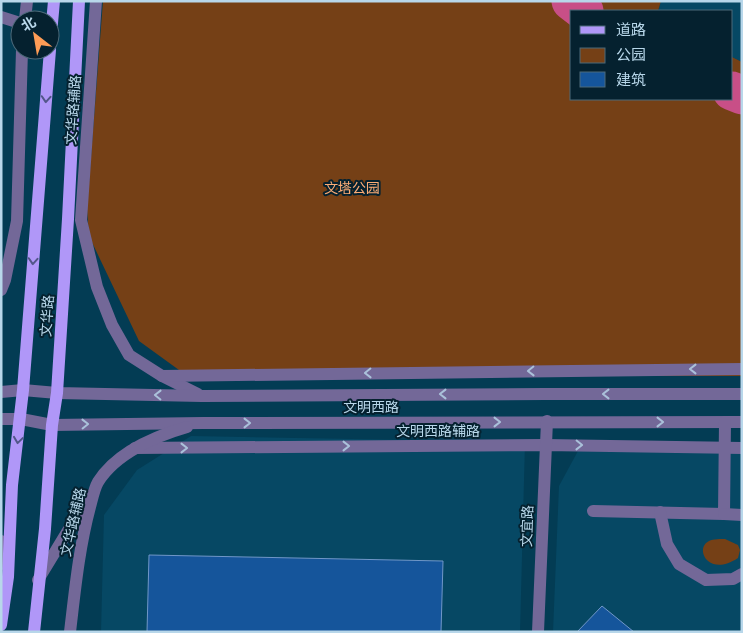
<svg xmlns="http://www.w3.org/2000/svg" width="743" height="633" font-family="Mulish,'Noto Sans SC',sans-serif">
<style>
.built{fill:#064864}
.green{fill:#754016}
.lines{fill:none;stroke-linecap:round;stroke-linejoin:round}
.river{stroke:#c84f87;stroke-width:39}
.building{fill:#15559b;stroke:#7097c8}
.minor{stroke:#736898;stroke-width:12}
.major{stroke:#b097f8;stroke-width:12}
.oneway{stroke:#525689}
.oneway2{stroke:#aac1da}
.labels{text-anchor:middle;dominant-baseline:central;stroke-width:4;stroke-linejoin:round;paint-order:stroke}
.street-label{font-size:14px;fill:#b8d7ea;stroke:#05212f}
.park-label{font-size:14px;fill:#fbac76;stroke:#05212f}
</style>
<rect width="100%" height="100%" fill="#033c54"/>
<g class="built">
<path d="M 661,1 L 742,1 L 742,62 L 732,57 L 732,11 L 658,11 Z"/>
<path d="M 191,436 L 525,442 L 520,632 L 101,632 L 104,515 L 137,470 Z"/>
<path d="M 578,451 L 742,453 L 742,632 L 553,632 L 559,486 Z"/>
</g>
<g class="green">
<path d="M 103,1 L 661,1 L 658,11 L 572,11 L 572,99 L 732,99 L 732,57 L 742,62 L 742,376 L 211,376 L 179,370 L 139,341 L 89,236 L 87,209 Z"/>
<path d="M 725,539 L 738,545 L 740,550 L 738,558 C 708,578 694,548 709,541 C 713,539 721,539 725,539 Z"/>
</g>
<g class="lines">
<g class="river">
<path d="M 571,1 L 584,11"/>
<path d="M 732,91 L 742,95"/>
</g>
</g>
<g class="building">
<path d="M 149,555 L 443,561 L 441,632 L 147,632 Z"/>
<path d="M 602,606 L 634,632 L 577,632 Z"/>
</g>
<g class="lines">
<g class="minor">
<path d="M 96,1 L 81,220 L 97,287 L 112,325 L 129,355 L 162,376 L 198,394"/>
<path d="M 1,17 L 20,23"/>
<path d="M 25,20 L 27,1"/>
<path d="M 1,290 L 5,280 L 17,221 L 22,50"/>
<path d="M 162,376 L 742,369"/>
<path d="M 1,392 L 23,390 L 57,393 L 202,396 L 545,394 L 742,394"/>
<path d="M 1,419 L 21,419 L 52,425 L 203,423 L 742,422"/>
<path d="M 135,448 L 545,445 L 742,448"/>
<path d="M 593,511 L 724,514 L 725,422"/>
<path d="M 660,512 L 667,544 L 679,564 L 706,580 L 733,579 L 742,574"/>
<path d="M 724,514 L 742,515"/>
<path d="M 1,541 L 6,565"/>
<path d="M 38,580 L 89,496"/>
<path d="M 70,632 C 75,590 79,548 90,507 C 92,500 94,489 98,482 C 116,453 156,436 187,427"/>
<path d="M 538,632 L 547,421"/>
</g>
<g class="major">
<path d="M 50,45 L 54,1"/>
<path d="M 1,625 L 8,577 L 12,485 L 23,390 L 50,50"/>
<path d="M 34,632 L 45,529 L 52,425 L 57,393 L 68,219 L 79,1"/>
</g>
</g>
<defs><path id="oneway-chevron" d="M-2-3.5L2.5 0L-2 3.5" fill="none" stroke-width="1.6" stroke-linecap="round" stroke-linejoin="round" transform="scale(1.25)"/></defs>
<g class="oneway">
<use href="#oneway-chevron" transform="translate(46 99) rotate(94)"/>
<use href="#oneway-chevron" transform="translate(33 261) rotate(94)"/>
<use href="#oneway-chevron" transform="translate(18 440) rotate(98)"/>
</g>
<g class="oneway2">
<use href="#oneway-chevron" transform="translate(693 369) rotate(180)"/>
<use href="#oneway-chevron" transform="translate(531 371) rotate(179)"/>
<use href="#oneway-chevron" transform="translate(368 373) rotate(179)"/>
<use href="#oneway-chevron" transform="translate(443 394) rotate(180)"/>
<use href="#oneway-chevron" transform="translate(606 394) rotate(-180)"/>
<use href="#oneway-chevron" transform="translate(158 395) rotate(-179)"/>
<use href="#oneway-chevron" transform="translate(497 422)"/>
<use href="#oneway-chevron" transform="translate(660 422)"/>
<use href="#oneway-chevron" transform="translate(247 423)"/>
<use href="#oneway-chevron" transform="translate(85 424) rotate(-1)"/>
<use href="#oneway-chevron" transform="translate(579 445) rotate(1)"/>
<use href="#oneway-chevron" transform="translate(346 446)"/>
<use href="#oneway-chevron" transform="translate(184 448)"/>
</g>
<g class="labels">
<g class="street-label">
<text transform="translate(73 110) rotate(-86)">文华路辅路</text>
<text transform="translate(47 316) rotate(-86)">文华路</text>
<text x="371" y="407">文明西路</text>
<text x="438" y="431">文明西路辅路</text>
<text transform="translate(73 522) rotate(-77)">文华路辅路</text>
<text transform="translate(527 526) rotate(-88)">文宜路</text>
</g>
<g class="park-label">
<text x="352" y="188">文塔公园</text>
</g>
</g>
<rect width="743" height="633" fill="none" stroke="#b8d7ea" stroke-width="5"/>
<rect x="570" y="10" width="162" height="90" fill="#05212f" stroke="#4d6a7a"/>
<rect x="580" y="26" width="25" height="8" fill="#b097f8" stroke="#4d6a7a"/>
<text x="616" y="35" font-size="15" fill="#b8d7ea">道路</text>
<rect x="580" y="48" width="25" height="15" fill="#754016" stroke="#4d6a7a"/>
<text x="616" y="60" font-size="15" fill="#b8d7ea">公园</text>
<rect x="580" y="72" width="25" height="15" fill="#15559b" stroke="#4d6a7a"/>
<text x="616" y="85" font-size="15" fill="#b8d7ea">建筑</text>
<g transform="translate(35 35) rotate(329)"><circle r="24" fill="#05212f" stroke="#4d6a7a"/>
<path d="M0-4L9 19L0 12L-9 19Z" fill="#fd9c56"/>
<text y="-8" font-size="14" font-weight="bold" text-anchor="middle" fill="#b8d7ea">北</text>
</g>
</svg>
